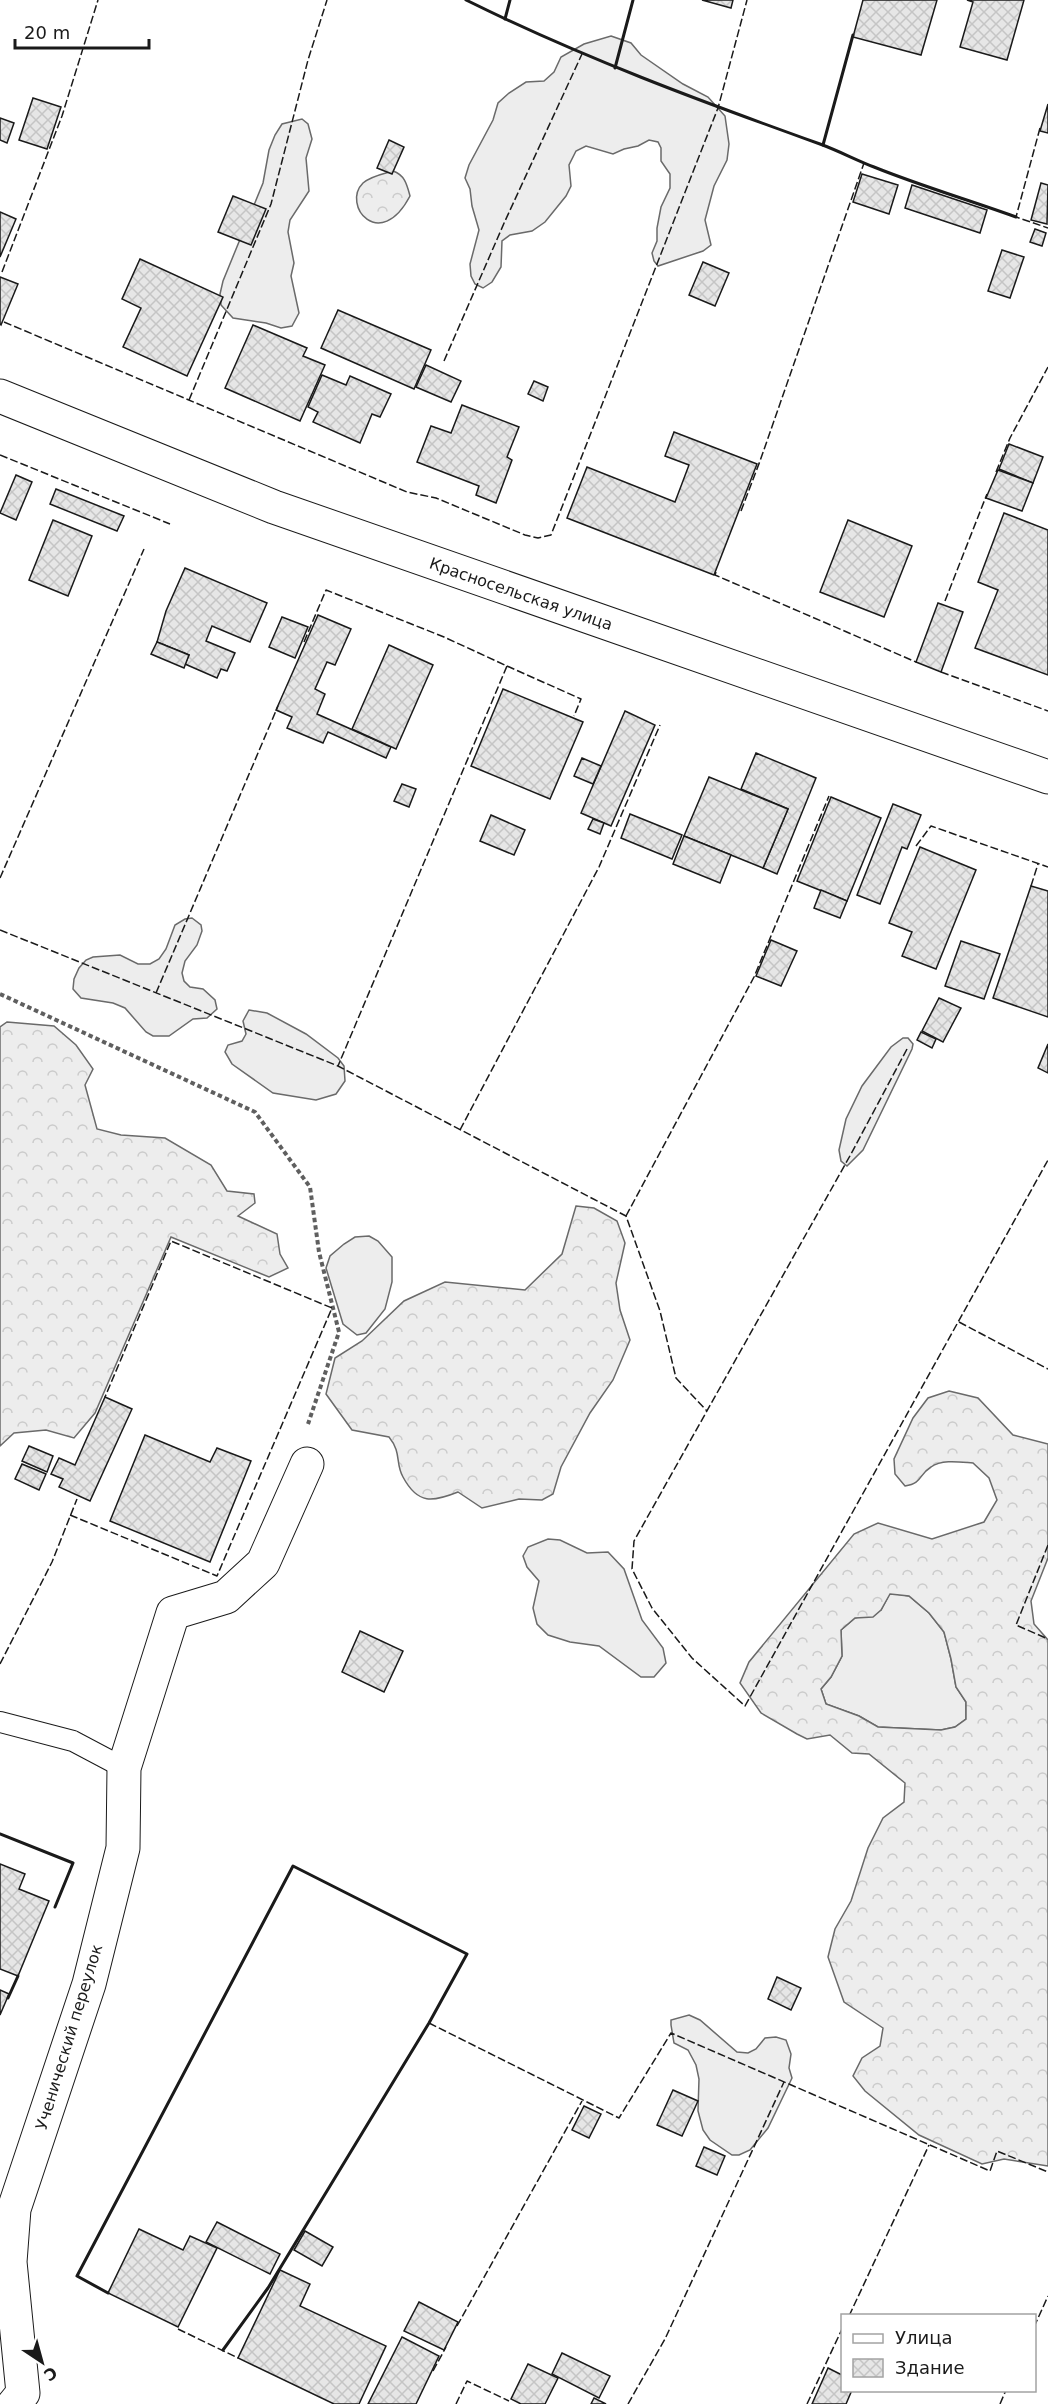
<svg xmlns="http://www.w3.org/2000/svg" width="1048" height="2404" font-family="'DejaVu Sans',sans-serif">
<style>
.built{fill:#ededed;stroke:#6a6a6a;stroke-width:1.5}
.forest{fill:url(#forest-crowns);stroke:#6a6a6a;stroke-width:1.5;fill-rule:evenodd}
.building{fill:url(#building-cross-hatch);stroke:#1a1a1a;stroke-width:1.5}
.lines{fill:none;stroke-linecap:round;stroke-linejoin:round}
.lane-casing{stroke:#1a1a1a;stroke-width:22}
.street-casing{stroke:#1a1a1a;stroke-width:35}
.path{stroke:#5f5f5f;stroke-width:4;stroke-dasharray:4.5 3;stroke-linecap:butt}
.lane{stroke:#fff;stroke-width:20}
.street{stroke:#fff;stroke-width:33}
.fence{stroke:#1a1a1a;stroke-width:1.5;stroke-dasharray:8 3;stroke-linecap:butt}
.wall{stroke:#1a1a1a;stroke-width:3}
.labels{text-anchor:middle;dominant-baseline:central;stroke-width:4.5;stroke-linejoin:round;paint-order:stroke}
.street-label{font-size:16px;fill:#1a1a1a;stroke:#fff}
</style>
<defs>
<pattern id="forest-crowns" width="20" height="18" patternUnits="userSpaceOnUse" patternTransform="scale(1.5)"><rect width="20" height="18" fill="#ededed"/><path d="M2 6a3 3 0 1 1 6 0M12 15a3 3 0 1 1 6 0" fill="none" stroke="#cbcbcb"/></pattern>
<pattern id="building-cross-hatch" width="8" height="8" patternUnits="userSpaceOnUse" patternTransform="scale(1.5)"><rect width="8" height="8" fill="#e6e6e6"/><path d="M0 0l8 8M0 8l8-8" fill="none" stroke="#c5c5c5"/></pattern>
</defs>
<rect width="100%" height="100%" fill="#fff"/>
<g class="built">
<path d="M 611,36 L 631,43 L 641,55 L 683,84 L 708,97 L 725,116 L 729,144 L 727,160 L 714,186 L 705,220 L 711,245 L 703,251 L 658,266 L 654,261 L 652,253 L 657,241 L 657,228 L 661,207 L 670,188 L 670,174 L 661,161 L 661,148 L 658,142 L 649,140 L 638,146 L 624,149 L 613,154 L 586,146 L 576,151 L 569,165 L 571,186 L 566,196 L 545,222 L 532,231 L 510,235 L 502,241 L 501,267 L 492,282 L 483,288 L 475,284 L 471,276 L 470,264 L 479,230 L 472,206 L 470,189 L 465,178 L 469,165 L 493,120 L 498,103 L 509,93 L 526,82 L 544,81 L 554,72 L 561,57 L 584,44 Z"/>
<path d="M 302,119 L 308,124 L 312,139 L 306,158 L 309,191 L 290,220 L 288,232 L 294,263 L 291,276 L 299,313 L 292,326 L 281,328 L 266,323 L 233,318 L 221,305 L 220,294 L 223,281 L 263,183 L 269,150 L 275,135 L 282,124 Z"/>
<path d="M 192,918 L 201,925 L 202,931 L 197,945 L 185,961 L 182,973 L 184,981 L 190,987 L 203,989 L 215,1000 L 217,1009 L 207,1018 L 193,1019 L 169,1036 L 153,1036 L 146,1032 L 125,1008 L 113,1003 L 81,998 L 73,989 L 74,979 L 79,968 L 86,960 L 93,957 L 120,955 L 138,964 L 150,964 L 159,959 L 166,949 L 175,925 L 185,919 Z"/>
<path d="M 249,1010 L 267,1013 L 306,1034 L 338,1058 L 344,1066 L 345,1081 L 336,1094 L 316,1100 L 273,1093 L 232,1064 L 225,1052 L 228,1045 L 242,1041 L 246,1034 L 243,1021 Z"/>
<path d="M 903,1038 L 908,1038 L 913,1044 L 912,1049 L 863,1150 L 847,1166 L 841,1161 L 839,1150 L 846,1119 L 862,1086 L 891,1047 Z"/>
<path d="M 369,1236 L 378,1241 L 392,1257 L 392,1282 L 385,1309 L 366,1333 L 357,1335 L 343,1324 L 326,1268 L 330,1256 L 344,1244 L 355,1237 Z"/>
<path d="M 548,1539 L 560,1540 L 587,1553 L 608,1552 L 624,1569 L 642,1620 L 663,1648 L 666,1663 L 654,1677 L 641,1677 L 599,1646 L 570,1642 L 548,1635 L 537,1624 L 533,1608 L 539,1581 L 527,1567 L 523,1556 L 528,1547 Z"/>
<path d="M 890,1593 L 909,1596 L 929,1613 L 944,1632 L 951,1659 L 956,1687 L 966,1702 L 966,1719 L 955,1727 L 941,1730 L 878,1727 L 859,1716 L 826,1704 L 821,1689 L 831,1677 L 842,1656 L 841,1630 L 855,1618 L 881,1610 Z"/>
<path d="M 689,2015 L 700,2020 L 737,2052 L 748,2053 L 756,2049 L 765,2038 L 776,2037 L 786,2040 L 791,2054 L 789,2068 L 792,2078 L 768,2128 L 750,2150 L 739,2155 L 732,2155 L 710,2140 L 703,2130 L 698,2111 L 699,2079 L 696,2065 L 688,2050 L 674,2043 L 671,2025 L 671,2020 Z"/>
</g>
<g class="forest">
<path d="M 393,171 C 405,175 407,185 410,196 C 380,253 341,205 363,183 C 371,176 383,174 393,171 Z"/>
<path d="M 7,1022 L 54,1026 L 76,1045 L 93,1069 L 85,1085 L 97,1129 L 121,1135 L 165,1138 L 211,1165 L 227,1191 L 254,1194 L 255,1203 L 238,1216 L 277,1234 L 280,1254 L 288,1268 L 269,1277 L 171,1237 L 95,1413 L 74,1438 L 46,1430 L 14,1433 L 0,1446 L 0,1027 Z"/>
<path d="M 576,1206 L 594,1208 L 617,1221 L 625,1243 L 616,1283 L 620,1310 L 630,1340 L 613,1380 L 590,1413 L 561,1467 L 553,1494 L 542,1500 L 519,1499 L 482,1508 L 458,1492 C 433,1502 418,1505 403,1477 C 395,1463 402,1453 389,1437 L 352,1430 L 326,1394 L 335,1358 L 362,1341 L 404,1301 L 445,1282 L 525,1290 L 562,1254 Z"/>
<path d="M 949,1391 L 978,1398 L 1013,1435 L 1048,1444 L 1048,1558 L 1031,1601 L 1034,1624 L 1048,1640 L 1048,2166 L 1004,2159 L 982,2164 L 919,2135 L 865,2091 L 853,2076 L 862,2058 L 880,2046 L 883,2028 L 844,2002 L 828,1957 L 835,1929 L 851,1901 L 868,1848 L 883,1818 L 904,1802 L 905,1783 L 869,1754 L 852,1753 L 830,1735 L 807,1739 L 797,1734 L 761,1713 L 740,1683 L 749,1662 L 854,1534 L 878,1523 L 932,1539 L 984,1522 L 997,1500 L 989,1478 L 973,1463 C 960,1462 942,1459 931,1467 C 918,1475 923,1483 905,1486 L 895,1474 L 894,1459 L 913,1418 L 928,1398 ZM 890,1594 L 909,1596 L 929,1613 L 944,1632 L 951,1659 L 956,1687 L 966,1702 L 966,1719 L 955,1727 L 941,1730 L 878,1727 L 859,1716 L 826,1704 L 821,1689 L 831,1677 L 842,1656 L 841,1630 L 855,1618 L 873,1617 L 881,1610 Z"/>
</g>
<g class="building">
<path d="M 702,0 L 733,0 L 731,8 Z"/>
<path d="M 863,0 L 937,0 L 921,55 L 853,37 Z"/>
<path d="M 967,0 L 1024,0 L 1007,60 L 960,47 L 973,2 Z"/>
<path d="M 33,98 L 61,107 L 47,149 L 19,140 Z"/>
<path d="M 1048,104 L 1048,133 L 1040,131 Z"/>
<path d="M 0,118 L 14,123 L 7,143 L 0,140 Z"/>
<path d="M 389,140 L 404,147 L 392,174 L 377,168 Z"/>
<path d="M 862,174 L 898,185 L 889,214 L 853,202 Z"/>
<path d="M 1041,183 L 1048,185 L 1047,224 L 1031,220 Z"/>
<path d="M 912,185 L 987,210 L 980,233 L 905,208 Z"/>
<path d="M 233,196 L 266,209 L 251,245 L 218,232 Z"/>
<path d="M 0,212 L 16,219 L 0,257 Z"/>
<path d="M 1035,229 L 1046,233 L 1042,246 L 1030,242 Z"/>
<path d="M 1002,250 L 1024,257 L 1010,298 L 988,291 Z"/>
<path d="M 140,259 L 223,297 L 187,376 L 123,347 L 141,308 L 122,299 Z"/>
<path d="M 703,262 L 729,273 L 715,306 L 689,295 Z"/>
<path d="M 0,277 L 18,284 L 1,325 L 0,324 Z"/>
<path d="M 338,310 L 431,350 L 414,389 L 321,348 Z"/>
<path d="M 253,325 L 307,348 L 303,356 L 325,365 L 300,421 L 225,388 Z"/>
<path d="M 426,365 L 461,381 L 451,402 L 416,387 Z"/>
<path d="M 322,375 L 346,385 L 350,376 L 391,394 L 380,417 L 372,414 L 360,443 L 313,422 L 318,412 L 308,407 Z"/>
<path d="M 534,381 L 548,387 L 543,401 L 528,394 Z"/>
<path d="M 462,405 L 519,427 L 507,457 L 512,460 L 496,503 L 476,495 L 479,486 L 417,462 L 431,426 L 451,433 Z"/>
<path d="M 674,432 L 757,464 L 714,575 L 567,518 L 587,467 L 675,502 L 689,465 L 665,456 Z"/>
<path d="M 1009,444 L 1043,457 L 1033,483 L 999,469 Z"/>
<path d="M 998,470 L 1033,483 L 1022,511 L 986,498 Z"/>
<path d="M 16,475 L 32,482 L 16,520 L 0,513 Z"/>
<path d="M 56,489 L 124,516 L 117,531 L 50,504 Z"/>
<path d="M 1004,513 L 1048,530 L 1048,675 L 975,648 L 998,590 L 978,582 Z"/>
<path d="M 53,520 L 92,536 L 68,596 L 29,580 Z"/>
<path d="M 848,520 L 912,546 L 884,617 L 820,592 Z"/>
<path d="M 185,568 L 267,603 L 250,642 L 212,626 L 206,641 L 235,653 L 227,671 L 221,669 L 217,678 L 185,664 L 189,655 L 157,642 L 166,611 Z"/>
<path d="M 938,603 L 963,612 L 941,672 L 916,662 Z"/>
<path d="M 318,615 L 351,629 L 335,665 L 327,662 L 315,689 L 325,694 L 317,714 L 391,747 L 386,758 L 328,732 L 323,743 L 287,728 L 292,717 L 276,710 Z"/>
<path d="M 282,617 L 308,627 L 295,658 L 269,647 Z"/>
<path d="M 157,642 L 189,655 L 184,668 L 151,654 Z"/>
<path d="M 389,645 L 433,665 L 396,749 L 352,729 Z"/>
<path d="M 503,689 L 583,722 L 550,799 L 471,766 Z"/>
<path d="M 625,711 L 655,725 L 611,826 L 581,813 Z"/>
<path d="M 756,753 L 816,778 L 777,874 L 763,868 L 788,809 L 741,789 Z"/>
<path d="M 582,758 L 601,766 L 593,784 L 574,776 Z"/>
<path d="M 709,777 L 788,809 L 763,868 L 684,836 Z"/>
<path d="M 402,784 L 416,789 L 409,807 L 394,801 Z"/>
<path d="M 831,797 L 881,818 L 847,901 L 797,881 Z"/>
<path d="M 893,804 L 921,815 L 907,849 L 902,847 L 880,904 L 857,895 Z"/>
<path d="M 630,814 L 682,835 L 672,859 L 621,838 Z"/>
<path d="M 491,815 L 525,830 L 514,855 L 480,841 Z"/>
<path d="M 593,819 L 604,823 L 600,834 L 588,829 Z"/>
<path d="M 684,836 L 731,855 L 720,883 L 673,864 Z"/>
<path d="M 920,847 L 976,870 L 936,969 L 902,956 L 912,932 L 889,923 Z"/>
<path d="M 1031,886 L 1048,891 L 1048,1017 L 993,998 Z"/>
<path d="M 821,890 L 847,901 L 840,918 L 814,908 Z"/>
<path d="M 771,940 L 797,951 L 781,986 L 756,976 Z"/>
<path d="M 961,941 L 1000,954 L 984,999 L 945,986 Z"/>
<path d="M 939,998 L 961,1008 L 943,1042 L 922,1031 Z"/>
<path d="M 921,1032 L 936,1039 L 932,1048 L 917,1040 Z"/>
<path d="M 1048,1044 L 1048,1073 L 1038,1068 Z"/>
<path d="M 105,1397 L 132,1409 L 90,1501 L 59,1487 L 63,1479 L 51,1474 L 59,1458 L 75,1465 Z"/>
<path d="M 145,1435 L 210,1462 L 217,1448 L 251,1461 L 210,1562 L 110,1521 Z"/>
<path d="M 29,1446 L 53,1456 L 47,1472 L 22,1461 Z"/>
<path d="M 22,1464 L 46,1474 L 39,1490 L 15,1479 Z"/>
<path d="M 360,1631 L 403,1651 L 384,1692 L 342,1672 Z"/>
<path d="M 0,1864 L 25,1874 L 19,1889 L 49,1901 L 18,1976 L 0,1969 Z"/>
<path d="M 777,1977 L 801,1988 L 791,2010 L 768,1999 Z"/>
<path d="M 0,1990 L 9,1994 L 0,2015 Z"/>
<path d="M 673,2090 L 698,2101 L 682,2136 L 657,2125 Z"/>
<path d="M 584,2106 L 601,2114 L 589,2138 L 572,2130 Z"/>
<path d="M 704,2147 L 725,2156 L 717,2175 L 696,2166 Z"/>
<path d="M 217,2222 L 280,2254 L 270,2274 L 206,2242 Z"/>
<path d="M 139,2229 L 183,2250 L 190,2236 L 217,2248 L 178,2327 L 108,2293 Z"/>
<path d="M 305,2231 L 333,2247 L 322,2266 L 294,2250 Z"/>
<path d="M 280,2270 L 310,2284 L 300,2306 L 386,2346 L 359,2404 L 334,2404 L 238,2358 Z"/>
<path d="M 419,2302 L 458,2322 L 444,2350 L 404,2331 Z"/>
<path d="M 402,2337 L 439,2356 L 416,2404 L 368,2404 Z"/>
<path d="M 562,2353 L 610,2376 L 599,2398 L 552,2374 Z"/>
<path d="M 528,2364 L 558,2378 L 545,2404 L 521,2404 L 511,2399 Z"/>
<path d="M 828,2368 L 842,2375 L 842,2390 L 852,2390 L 846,2404 L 812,2404 Z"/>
<path d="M 594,2398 L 606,2404 L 591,2404 Z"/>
</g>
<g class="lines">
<defs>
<path id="lane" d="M 0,1722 L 73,1741 L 124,1768"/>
<g id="street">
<path d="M 0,396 L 274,507 L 1048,777"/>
<path d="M 14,2404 L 23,2393 L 10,2262 L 14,2209 L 89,1984 L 123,1848 L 124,1768 L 173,1613 L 226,1597 L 263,1563 L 307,1464"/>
</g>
</defs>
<use href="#lane" class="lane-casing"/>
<use href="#street" class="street-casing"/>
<path class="path" d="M 0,994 L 255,1112 L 310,1187 L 319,1252 L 339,1332 L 308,1424"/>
<use href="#lane" class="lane"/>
<use href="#street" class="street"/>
<g class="fence">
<path d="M 1040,128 L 1016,217 L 1048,228"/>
<path d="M 2,272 L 62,116 L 98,0"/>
<path d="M 4,322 L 407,492 L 436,498 L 525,535 L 538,538 L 551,535 L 718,108 L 747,0"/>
<path d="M 444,361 L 505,221 L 582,54"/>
<path d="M 189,400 L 271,204 L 308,60 L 327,0"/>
<path d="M 0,455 L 170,524"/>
<path d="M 996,472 L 1010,438 L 1048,367"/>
<path d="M 741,511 L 760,461 L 864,163"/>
<path d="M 716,572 L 715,575 L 916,662"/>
<path d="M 945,601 L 987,494"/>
<path d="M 304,642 L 326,590 L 444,637 L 507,666 L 338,1066"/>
<path d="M 507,666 L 581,699 L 574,716"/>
<path d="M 941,672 L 1048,711"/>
<path d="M 916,846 L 931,826 L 1048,867"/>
<path d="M 0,878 L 144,549"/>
<path d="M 1031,886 L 1038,864"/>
<path d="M 0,930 L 338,1066 L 626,1216 L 660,1311 L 676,1378 L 707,1411"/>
<path d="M 156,993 L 278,706"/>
<path d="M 907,1049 L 851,1154 L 634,1541 L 632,1569 L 652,1608 L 692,1658 L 745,1706 L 1048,1160"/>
<path d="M 460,1130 L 599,867 L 660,725"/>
<path d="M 626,1216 L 754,977 L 829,796"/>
<path d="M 959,1322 L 1048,1369"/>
<path d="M 70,1515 L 217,1576 L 332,1308 L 171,1241 L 105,1397"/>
<path d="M 1048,1545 L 1016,1625 L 1048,1639"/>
<path d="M 0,1664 L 52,1562 L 77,1499"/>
<path d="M 429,2023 L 619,2118 L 671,2033 L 990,2171 L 997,2151 L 1048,2172"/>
<path d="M 849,2316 L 929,2145"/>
<path d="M 457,2326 L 582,2101"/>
<path d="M 1034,2327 L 1048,2296"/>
<path d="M 178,2329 L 238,2358"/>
<path d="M 433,2371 L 446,2347"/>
<path d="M 456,2404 L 467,2381 L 509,2401"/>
<path d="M 628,2404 L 665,2339 L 784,2082"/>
<path d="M 807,2404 L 842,2329"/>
<path d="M 1000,2404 L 1006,2390"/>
</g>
<g class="wall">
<path d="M 466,0 C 581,57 700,101 820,144 C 839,151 856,160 874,167 C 921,186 969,200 1016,217"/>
<path d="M 505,19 L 510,0"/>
<path d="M 615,68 L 633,0"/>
<path d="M 823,145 L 853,35"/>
<path d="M 0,1834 L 73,1863 L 55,1907"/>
<path d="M 8,1998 L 18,1976"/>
<path d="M 108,2293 L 77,2276 L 293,1866 L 467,1954 L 429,2023 L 268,2288 L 223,2350"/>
</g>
</g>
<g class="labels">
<g class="street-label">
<text transform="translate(521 594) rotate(19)">Красносельская улица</text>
<text transform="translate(69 2037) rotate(-73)">Ученический переулок</text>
</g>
</g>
<rect x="841" y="2314" width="195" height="78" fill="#ffffff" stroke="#a3a3a3" stroke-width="1.5"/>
<rect x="853" y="2334" width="30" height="9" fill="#ffffff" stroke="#a3a3a3" stroke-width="1.5"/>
<text x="895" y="2344" font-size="18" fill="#1a1a1a">Улица</text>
<rect x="853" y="2359" width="30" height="18" fill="url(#building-cross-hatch)" stroke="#a3a3a3" stroke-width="1.5"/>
<text x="895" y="2374" font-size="18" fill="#1a1a1a">Здание</text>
<g transform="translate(42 2362) rotate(144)" stroke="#ffffff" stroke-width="4.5" paint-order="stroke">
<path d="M0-4.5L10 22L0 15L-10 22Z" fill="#1a1a1a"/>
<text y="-9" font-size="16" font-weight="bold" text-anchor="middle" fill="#1a1a1a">С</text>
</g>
<path d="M15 39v9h134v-9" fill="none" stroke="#1a1a1a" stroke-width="3"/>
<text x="24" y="39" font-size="18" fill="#1a1a1a" stroke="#ffffff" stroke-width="4.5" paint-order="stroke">20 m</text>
</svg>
